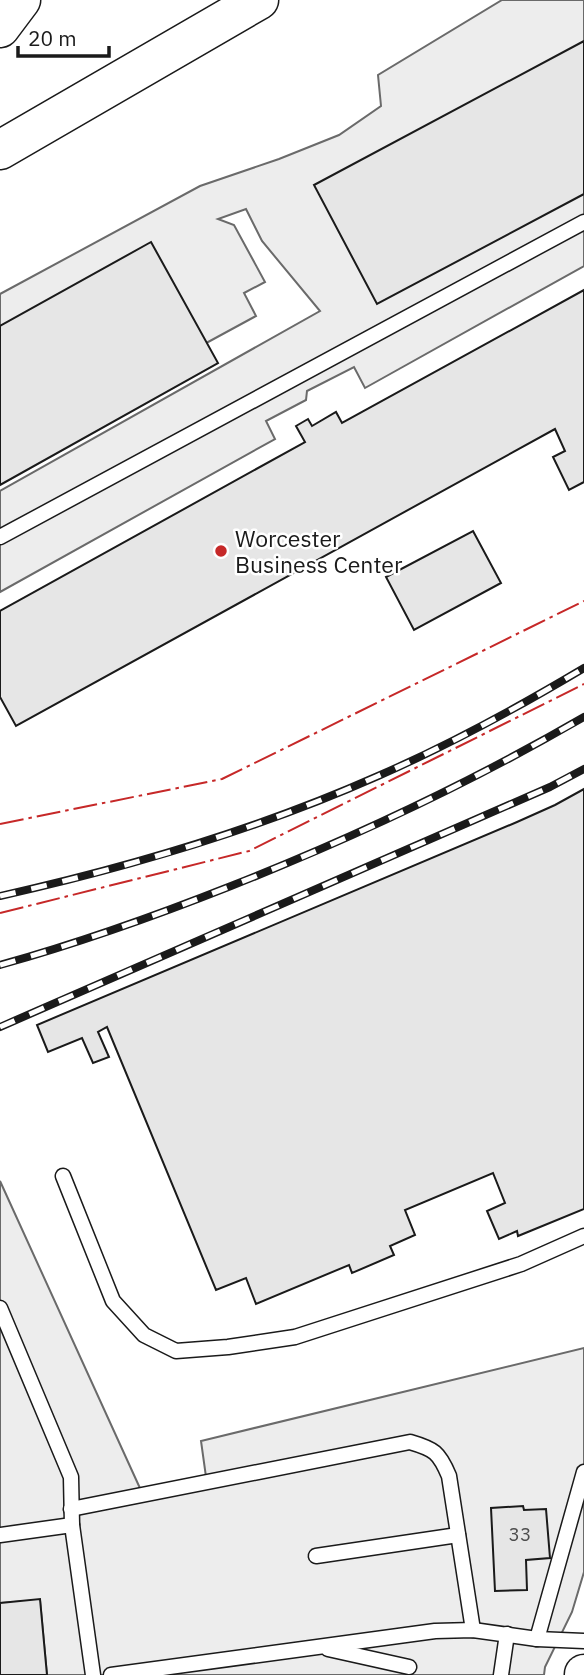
<svg xmlns="http://www.w3.org/2000/svg" width="584" height="1675" font-family="'IBM Plex Sans',sans-serif">
<style>
.built{fill:#ededed;stroke:#6a6a6a;stroke-width:2}
.building{fill:#e6e6e6;stroke:#1a1a1a;stroke-width:2}
.lines{fill:none;stroke-linecap:round;stroke-linejoin:round}
.lane-casing{stroke:#1a1a1a;stroke-width:17}
.secondary-casing{stroke:#1a1a1a;stroke-width:41}
.highway-casing{stroke:#1a1a1a;stroke-width:41}
.lane{stroke:#fff;stroke-width:14}
.secondary{stroke:#fff;stroke-width:38}
.highway{stroke:#fff;stroke-width:38}
.rail-casing{stroke:#1a1a1a;stroke-width:8}
.rail{stroke:#fff;stroke-width:5;stroke-dasharray:16;stroke-linecap:butt}
.power{stroke:#c62828;stroke-width:2;stroke-dasharray:24 5 3.5 5;stroke-linecap:butt}
.poi-dot{fill:#c62828;stroke:#fff;stroke-width:2.5}
.labels{text-anchor:middle;dominant-baseline:central;stroke-width:5;stroke-linejoin:round;paint-order:stroke}
.number-label{font-size:19px;fill:#4d4d4d}
.poi-label{font-size:23px;fill:#1a1a1a;stroke:#fff;text-anchor:start}
</style>
<rect width="100%" height="100%" fill="#fff"/>
<g class="built">
<path d="M 502,0 L 584,0 L 584,266 L 365,388 L 354,367 L 307,391 L 306,400 L 266,421 L 275,439 L 0,592 L 0,491 L 320,311 L 262,241 L 246,209 L 218,219 L 234,225 L 265,282 L 244,293 L 256,316 L 0,455 L 0,294 L 200,186 L 279,159 L 339,135 L 381,106 L 378,75 Z"/>
<path d="M 0,1181 L 144,1497 L 207,1484 L 201,1441 L 584,1348 L 584,1572 L 572,1612 L 545,1667 L 544,1675 L 47,1675 L 40,1600 L 0,1603 Z"/>
</g>
<g class="building">
<path d="M 584,41 L 584,194 L 377,304 L 314,185 Z"/>
<path d="M 151,242 L 218,363 L 0,485 L 0,326 Z"/>
<path d="M 584,290 L 584,482 L 569,490 L 553,457 L 565,451 L 555,429 L 16,726 L 0,697 L 0,611 L 305,442 L 296,426 L 308,419 L 312,426 L 336,412 L 342,423 Z"/>
<path d="M 473,531 L 501,583 L 414,630 L 386,577 Z"/>
<path d="M 584,789 L 584,1209 L 518,1236 L 517,1231 L 499,1239 L 487,1211 L 505,1203 L 493,1173 L 405,1210 L 415,1235 L 390,1246 L 394,1255 L 352,1273 L 349,1265 L 256,1304 L 246,1278 L 216,1290 L 107,1027 L 98,1032 L 109,1057 L 93,1063 L 82,1038 L 48,1052 L 37,1025 L 517,822 L 555,805 Z"/>
<path d="M 523,1506 L 524,1510 L 546,1509 L 550,1558 L 526,1560 L 527,1590 L 495,1591 L 491,1508 Z"/>
<path d="M 40,1599 L 47,1675 L 0,1675 L 0,1603 Z"/>
</g>
<g class="lines">
<defs>
<g id="lane">
<path d="M 0,537 L 584,222"/>
<path d="M 63,1176 L 113,1301 L 144,1335 L 176,1351 L 228,1347 L 295,1337 L 521,1264 L 584,1236"/>
<path d="M 0,1308 L 71,1477 L 72,1525"/>
<path d="M 71,1509 L 410,1442 C 434,1449 439,1452 449,1476 L 473,1630"/>
<path d="M 0,1535 L 72,1525 L 93,1675"/>
<path d="M 316,1556 L 458,1535"/>
<path d="M 537,1639 L 584,1472"/>
<path d="M 328,1649 L 409,1667"/>
<path d="M 111,1675 L 435,1631 L 473,1630 L 537,1639 L 584,1641"/>
<path d="M 501,1675 L 507,1634"/>
</g>
<path id="secondary" d="M 584,1675 L 584,1674"/>
<g id="highway">
<path d="M 0,28 L 21,0"/>
<path d="M 0,150 L 259,0"/>
</g>
</defs>
<use href="#lane" class="lane-casing"/>
<use href="#secondary" class="secondary-casing"/>
<use href="#highway" class="highway-casing"/>
<use href="#lane" class="lane"/>
<use href="#secondary" class="secondary"/>
<use href="#highway" class="highway"/>
<defs>
<g id="rail">
<path d="M 0,896 C 130,867 256,830 378,776 C 449,745 517,708 584,668"/>
<path d="M 0,965 C 79,943 155,916 231,886 C 353,838 470,783 584,717"/>
<path d="M 0,1027 L 550,787 L 584,769"/>
</g>
</defs>
<use href="#rail" class="rail-casing"/>
<use href="#rail" class="rail"/>
<g class="power">
<path d="M 0,824 L 222,779 L 584,601"/>
<path d="M 0,913 L 249,851 L 584,684"/>
</g>
</g>
<circle class="poi-dot" cx="221" cy="551" r="7"/>
<g class="labels">
<g class="number-label">
<text x="520" y="1534">33</text>
</g>
<g class="poi-label">
<text x="235" y="538">Worcester<tspan x="235" dy="26">Business Center</tspan></text>
</g>
</g>
<path d="M18 46v10h91v-10" fill="none" stroke="#1a1a1a" stroke-width="3.5"/>
<text x="28" y="46" font-size="21" fill="#1a1a1a" stroke="#ffffff" stroke-width="5" paint-order="stroke">20 m</text>
</svg>
